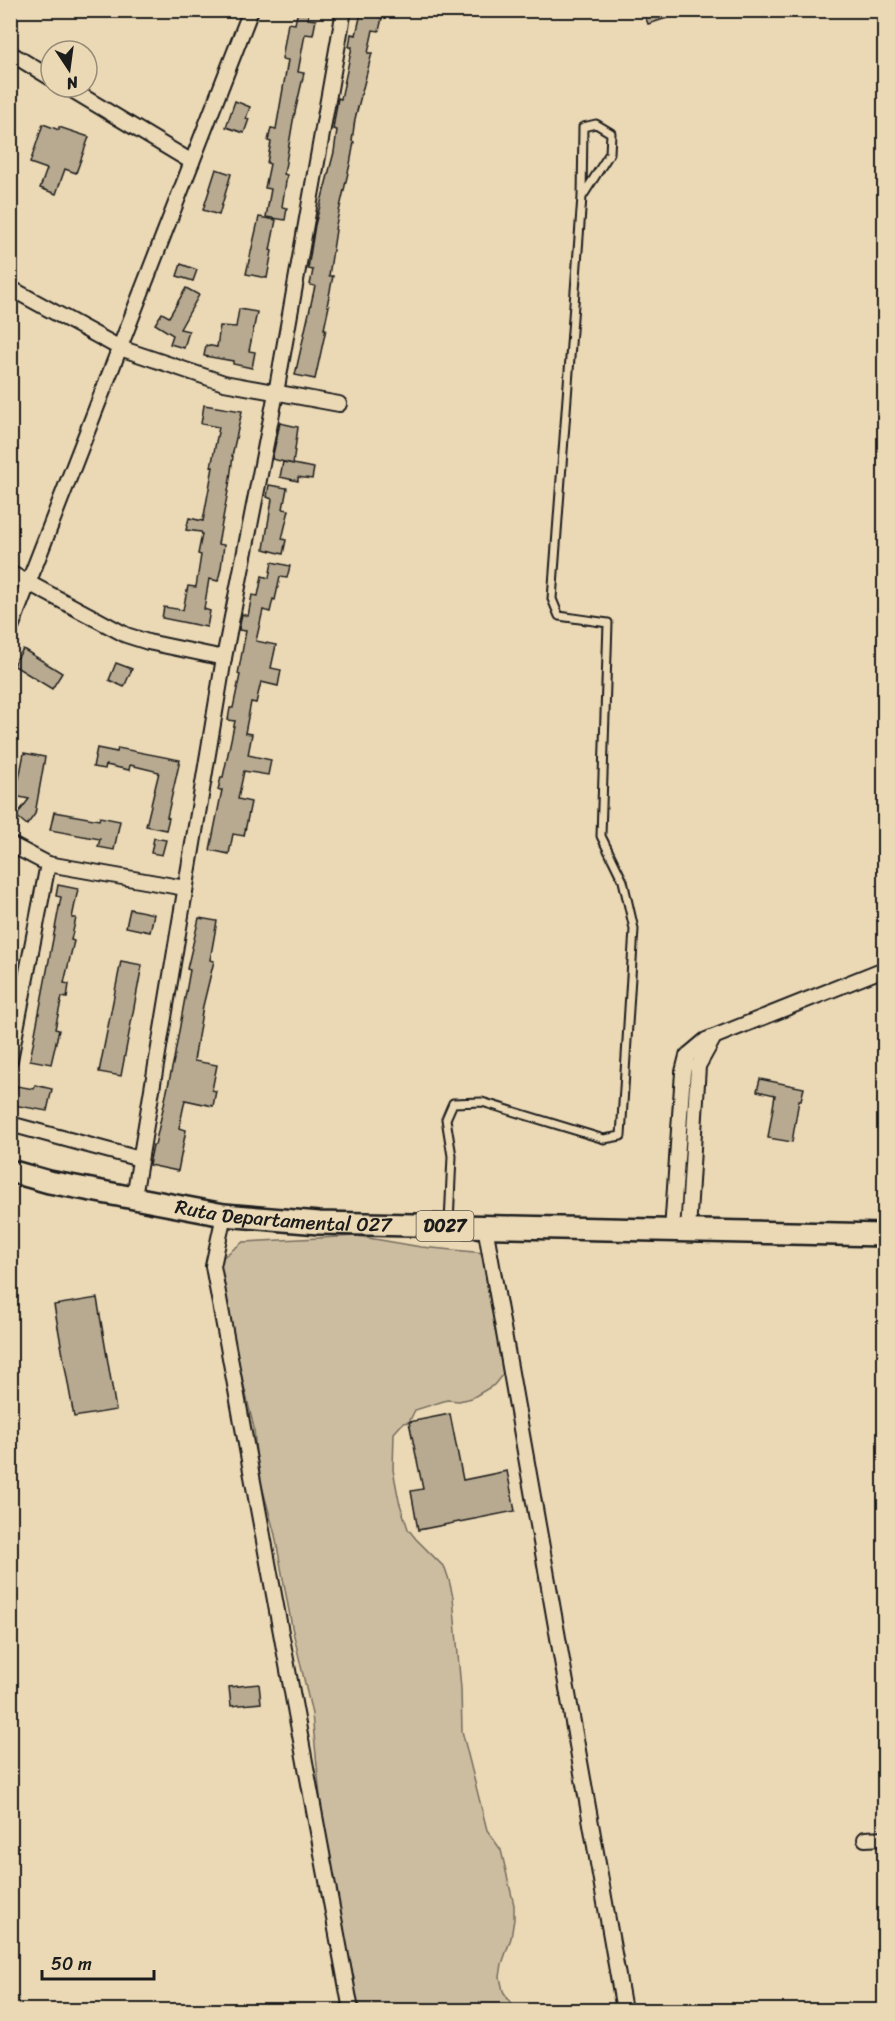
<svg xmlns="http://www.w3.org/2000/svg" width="895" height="2021" font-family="Sriracha,sans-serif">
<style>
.green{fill:#cdbda0;stroke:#746c5e;stroke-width:1.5}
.building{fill:#b8aa90;stroke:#1c1c1c;stroke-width:1.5}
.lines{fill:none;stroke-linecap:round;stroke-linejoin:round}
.lane-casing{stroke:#1c1c1c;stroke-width:11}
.street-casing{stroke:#1c1c1c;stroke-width:18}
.primary-casing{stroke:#1c1c1c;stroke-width:26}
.lane{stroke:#ebd9b6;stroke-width:7}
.street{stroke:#ebd9b6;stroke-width:14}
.primary{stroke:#ebd9b6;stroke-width:21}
.labels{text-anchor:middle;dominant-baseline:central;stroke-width:4.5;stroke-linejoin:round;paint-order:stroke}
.shield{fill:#ebd9b6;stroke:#5a554a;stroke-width:1.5}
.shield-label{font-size:18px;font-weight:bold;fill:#1c1c1c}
.street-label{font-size:20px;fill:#1c1c1c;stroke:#ebd9b6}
</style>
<rect width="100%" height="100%" fill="#ebd9b6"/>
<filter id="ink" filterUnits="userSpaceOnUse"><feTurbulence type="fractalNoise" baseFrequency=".0167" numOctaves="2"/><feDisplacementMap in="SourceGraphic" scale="12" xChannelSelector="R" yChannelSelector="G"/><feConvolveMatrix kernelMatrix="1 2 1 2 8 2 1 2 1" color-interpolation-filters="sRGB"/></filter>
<g filter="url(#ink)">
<path class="green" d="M 357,1236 L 421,1247 L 485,1253 L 501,1285 L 512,1339 L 513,1352 L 511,1364 L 494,1385 L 472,1398 L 459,1401 L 447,1400 L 415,1410 L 409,1422 L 403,1423 L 394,1433 L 393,1470 L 399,1501 L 408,1529 L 416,1539 L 445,1568 L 449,1580 L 453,1597 L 461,1689 L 462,1731 L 487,1830 L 501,1850 L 514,1905 L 514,1919 L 511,1938 L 502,1964 L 500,1977 L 503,1991 L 515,2010 L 356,2010 L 354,1978 L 350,1959 L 331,1910 L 312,1714 L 292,1627 L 275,1535 L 257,1468 L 254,1428 L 238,1361 L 225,1322 L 219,1270 L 222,1258 L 243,1242 Z"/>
<g class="building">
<path d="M 298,10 L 309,10 L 308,19 L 316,20 L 313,35 L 305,34 L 298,72 L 304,73 L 293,121 L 284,174 L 287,175 L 282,207 L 287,208 L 285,220 L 266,217 L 271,189 L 265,188 L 270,164 L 267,163 L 271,142 L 268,141 L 271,128 L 276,129 L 288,60 L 282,59 L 288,23 L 295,24 Z"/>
<path d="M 643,10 L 682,10 L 683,13 L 648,24 Z"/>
<path d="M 361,13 L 382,18 L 379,31 L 373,30 L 368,53 L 372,53 L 355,119 L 352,141 L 354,142 L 350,164 L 335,229 L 336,230 L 329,276 L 333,276 L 327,306 L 329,306 L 324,329 L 326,329 L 315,379 L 295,375 L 315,286 L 310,285 L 313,270 L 308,269 L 315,225 L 334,152 L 337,130 L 333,129 L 338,98 L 341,99 L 352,47 L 349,47 L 351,34 L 356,35 Z"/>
<path d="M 235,101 L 250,107 L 246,118 L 249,119 L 244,133 L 226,127 Z"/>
<path d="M 43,124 L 59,130 L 59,127 L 89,137 L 76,173 L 65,169 L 56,194 L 40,188 L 47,169 L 30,163 Z"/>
<path d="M 216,169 L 231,174 L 219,215 L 203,210 Z"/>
<path d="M 259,217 L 276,220 L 270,250 L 272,251 L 267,278 L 246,274 Z"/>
<path d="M 181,264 L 197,270 L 193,281 L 177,276 Z"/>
<path d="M 186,288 L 199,295 L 180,329 L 189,331 L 184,348 L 170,344 L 173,335 L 155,324 L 162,313 L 169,317 Z"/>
<path d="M 239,309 L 257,312 L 249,351 L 255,352 L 252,368 L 233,364 L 233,361 L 204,356 L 206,345 L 217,347 L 220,326 L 236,327 Z"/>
<path d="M 204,405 L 242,411 L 232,456 L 233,456 L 229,486 L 218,544 L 224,545 L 221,568 L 218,581 L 209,579 L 204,609 L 210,611 L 207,627 L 162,618 L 164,607 L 183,610 L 188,586 L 196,587 L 201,555 L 198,554 L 202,534 L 201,532 L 186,530 L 189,518 L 203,521 L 213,467 L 211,467 L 219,427 L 201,424 Z"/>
<path d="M 280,423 L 298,427 L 293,464 L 272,459 Z"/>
<path d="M 283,462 L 314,468 L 312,479 L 298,477 L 298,481 L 280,477 Z"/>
<path d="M 269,485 L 287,488 L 283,509 L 289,510 L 282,539 L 286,540 L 283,554 L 264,549 L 272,499 L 267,497 Z"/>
<path d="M 272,562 L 290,566 L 287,578 L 280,577 L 275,600 L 273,599 L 270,612 L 263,610 L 256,641 L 276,645 L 271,668 L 281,670 L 278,686 L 261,682 L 256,703 L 251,702 L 245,733 L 252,734 L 248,755 L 271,760 L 268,775 L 244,771 L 238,799 L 251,802 L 244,836 L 233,834 L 229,854 L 210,850 L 222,790 L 218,790 L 221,777 L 223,777 L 235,721 L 228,720 L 230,708 L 233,708 L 240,675 L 238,674 L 246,631 L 239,630 L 242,614 L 248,616 L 252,595 L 258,596 L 262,576 L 269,578 Z"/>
<path d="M 23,649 L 62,673 L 52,689 L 13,665 Z"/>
<path d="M 116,663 L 132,669 L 124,687 L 109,680 Z"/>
<path d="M 97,748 L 117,752 L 118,748 L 180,760 L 167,817 L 169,818 L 166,830 L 146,826 L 159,772 L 130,765 L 129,770 L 106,765 L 105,769 L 93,767 Z"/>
<path d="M 24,753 L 45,757 L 35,814 L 27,825 L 16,816 L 29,799 L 10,795 L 13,778 L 19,779 Z"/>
<path d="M 54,812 L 99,820 L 100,817 L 120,821 L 114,850 L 98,847 L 100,839 L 50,830 Z"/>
<path d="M 154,838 L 166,840 L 162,855 L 151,853 Z"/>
<path d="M 58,885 L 78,889 L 72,918 L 76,918 L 71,940 L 74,941 L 64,983 L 69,984 L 67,998 L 62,997 L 55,1029 L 59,1030 L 51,1064 L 30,1060 L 61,897 L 56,896 Z"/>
<path d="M 130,909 L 154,914 L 150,932 L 126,927 Z"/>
<path d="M 199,918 L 217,921 L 210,960 L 214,961 L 203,1006 L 194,1061 L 217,1065 L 212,1090 L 216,1091 L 213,1106 L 185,1100 L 179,1128 L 186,1130 L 178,1171 L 149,1165 L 153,1145 L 155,1145 L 174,1059 L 190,970 L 187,969 Z"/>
<path d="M 121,961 L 142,965 L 121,1076 L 99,1072 Z"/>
<path d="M 760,1079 L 804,1088 L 801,1100 L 799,1100 L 792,1142 L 768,1138 L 775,1095 L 757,1091 Z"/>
<path d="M 35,1085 L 52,1089 L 47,1111 L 13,1105 L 17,1086 L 34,1089 Z"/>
<path d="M 97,1298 L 116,1410 L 74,1417 L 54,1305 Z"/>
<path d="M 450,1414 L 463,1480 L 507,1471 L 515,1511 L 418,1530 L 411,1491 L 423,1489 L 409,1422 Z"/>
<path d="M 259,1684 L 261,1703 L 231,1706 L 229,1687 Z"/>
</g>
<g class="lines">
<defs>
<path id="lane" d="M 449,1223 L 452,1156 L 446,1119 L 453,1103 L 482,1102 L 604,1139 L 621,1136 L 634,929 L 623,881 L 601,836 L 608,623 L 559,616 L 552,599 L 582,197 L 583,127 L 596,124 L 611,133 L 610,153 L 582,197"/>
<g id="street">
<path d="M 10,53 L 51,78"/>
<path d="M 67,87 L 192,162"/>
<path d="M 10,288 L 120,348 L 224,383 L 339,404"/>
<path d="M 10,573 L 126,635 L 148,642 L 224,658"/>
<path d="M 10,630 L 251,10"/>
<path d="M 10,844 L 48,864 L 10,1060"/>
<path d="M 48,864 L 185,888"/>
<path d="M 10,1124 L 140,1159"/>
<path d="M 134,1197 L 224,658 L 276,393 L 344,10"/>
<path d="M 224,1215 L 213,1266 L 351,2010"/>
<path d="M 485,1226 L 624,2010"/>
<path d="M 672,1231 L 683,1072 L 687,1056 L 706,1040 L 884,969"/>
<path d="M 688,1231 L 698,1066 L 713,1039"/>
<path d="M 865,1839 L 884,1838"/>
</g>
<g id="primary">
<path id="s1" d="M 10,1171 L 49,1182 L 224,1215 L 319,1223 L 884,1235"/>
</g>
</defs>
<use href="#lane" class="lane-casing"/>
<use href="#street" class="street-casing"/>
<use href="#primary" class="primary-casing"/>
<use href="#lane" class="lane"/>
<use href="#street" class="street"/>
<use href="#primary" class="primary"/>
</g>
</g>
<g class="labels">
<rect class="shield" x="416.5" y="1211" width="57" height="30" rx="4.5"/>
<g class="shield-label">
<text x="445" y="1226">D027</text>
</g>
<g class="street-label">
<text stroke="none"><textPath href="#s1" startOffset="278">Ruta Departamental 027</textPath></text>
</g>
</g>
<rect width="895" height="2021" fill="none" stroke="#ebd9b6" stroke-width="36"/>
<rect x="18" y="18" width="859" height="1985" fill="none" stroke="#1c1c1c" stroke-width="2" filter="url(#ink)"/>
<g transform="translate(69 69) rotate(167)"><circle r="28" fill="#ebd9b6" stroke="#988d78" stroke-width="1.5"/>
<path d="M0-4.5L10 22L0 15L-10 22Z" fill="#1c1c1c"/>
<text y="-9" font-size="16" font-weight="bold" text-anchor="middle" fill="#1c1c1c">N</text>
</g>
<path d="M42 1970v9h112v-9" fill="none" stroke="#1c1c1c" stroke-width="3"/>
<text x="51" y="1970" font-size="18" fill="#1c1c1c" stroke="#ebd9b6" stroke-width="4.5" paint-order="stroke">50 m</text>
</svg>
